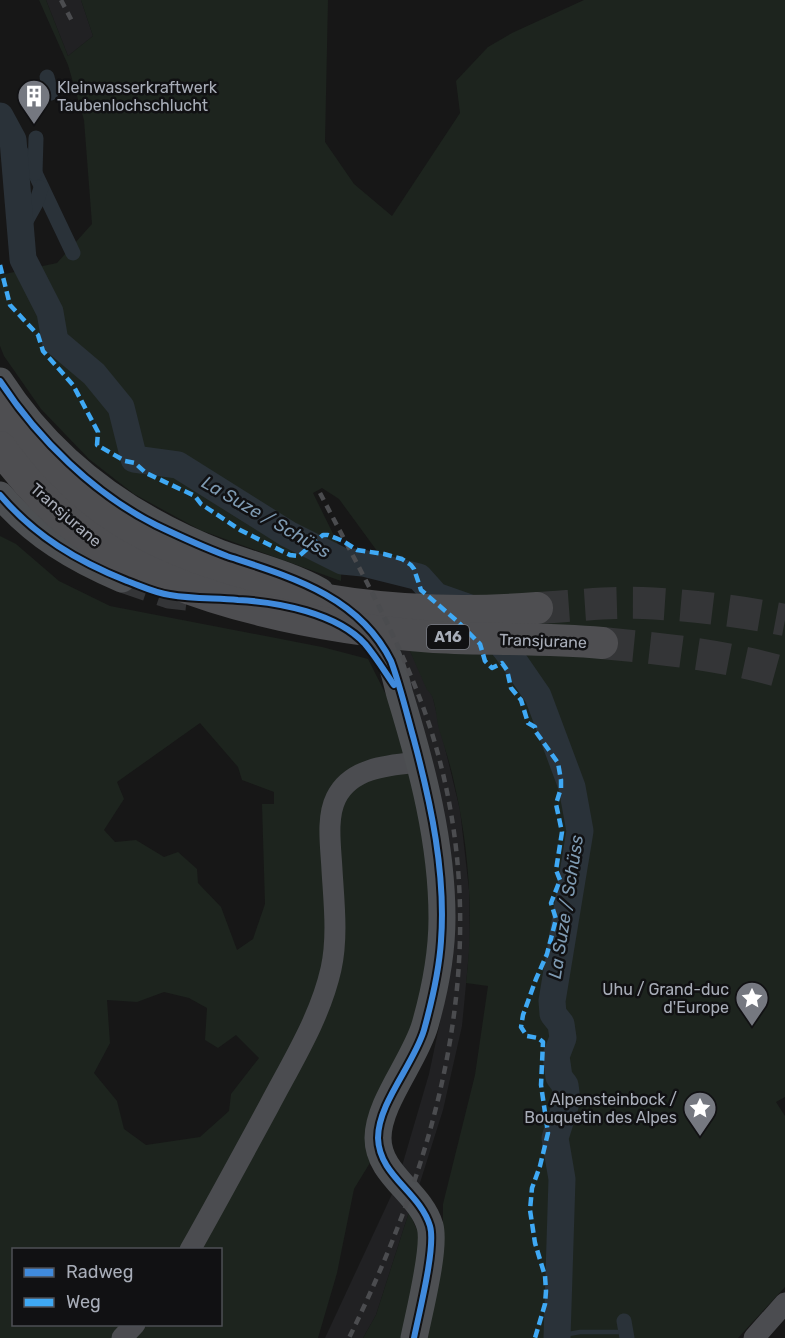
<svg xmlns="http://www.w3.org/2000/svg" width="785" height="1338" font-family="Rubik,sans-serif">
<style>
.built{fill:#212123}
.green{fill:#1d241e;fill-rule:evenodd}
.lines{fill:none;stroke-linecap:round;stroke-linejoin:round}
.stream{stroke:#2a3239;stroke-width:4.5}
.canal{stroke:#2a3239;stroke-width:15}
.river{stroke:#2a3239;stroke-width:27}
.major-tunnel{stroke:#343537;stroke-width:27;stroke-dasharray:27 14;stroke-linecap:butt}
.highway-tunnel{stroke:#343537;stroke-width:32;stroke-dasharray:32 16;stroke-linecap:butt}
.minor{stroke:#4b4c50;stroke-width:21}
.major{stroke:#4d4f52;stroke-width:27}
.highway{stroke:#4e4e51;stroke-width:32}
.rail{stroke:#4b4c4f;stroke-width:4.5;stroke-dasharray:8 6;stroke-linecap:butt}
.quiet{stroke:#3fa9f5;stroke-width:4.5;stroke-dasharray:9 4.5;stroke-linecap:butt}
.cycleway-casing{stroke:#111113;stroke-width:10}
.cycleway{stroke:#408adc;stroke-width:6}
.labels{text-anchor:middle;dominant-baseline:central;stroke-width:5;stroke-linejoin:round;paint-order:stroke}
.shield{fill:#111113;stroke:#7b7e86;stroke-width:1.5}
.shield-label{font-size:15px;font-weight:bold;fill:#a8adb8}
.poi-label{font-size:16px;fill:#a8adb8;stroke:#111113;text-anchor:end}
.street-label{font-size:16px;fill:#a8adb8;stroke:#111113}
.water-label{font-size:18px;font-style:italic;fill:#7f9bb3;stroke:#111113}
</style>
<rect width="100%" height="100%" fill="#171717"/>
<g class="built">
<path d="M 46,0 L 81,0 L 93,36 L 68,56 Z"/>
<path d="M 392,647 L 409,649 L 432,694 L 460,810 L 469,890 L 470,943 L 462,1026 L 443,1110 L 419,1186 L 402,1166 L 429,1074 L 451,970 Z"/>
<path d="M 392,1194 L 409,1212 L 376,1315 L 363,1338 L 325,1338 Z"/>
</g>
<g class="green">
<path d="M 39,0 L 46,0 L 68,56 L 93,36 L 81,0 L 328,0 L 325,142 L 354,184 L 392,216 L 460,113 L 456,81 L 488,47 L 512,33 L 584,0 L 785,0 L 785,1097 L 776,1102 L 785,1116 L 785,1287 L 738,1338 L 427,1338 L 443,1233 L 443,1204 L 475,1075 L 488,986 L 466,983 C 474,916 469,847 454,782 C 450,763 444,746 439,729 C 436,718 436,696 427,690 L 409,649 L 427,602 L 380,555 L 339,499 L 322,488 L 313,493 L 342,552 L 341,581 L 200,530 L 134,494 L 89,459 L 41,409 L 4,356 L 0,346 L 0,275 L 57,263 L 92,224 L 84,120 L 68,65 Z"/>
<path d="M 0,536 L 16,544 L 59,581 L 110,606 L 322,647 L 368,659 L 420,762 L 442,918 L 379,1148 L 354,1189 L 337,1273 L 318,1338 L 0,1338 ZM 200,723 L 238,767 L 242,780 L 274,792 L 274,804 L 262,804 L 265,904 L 253,939 L 237,950 L 221,907 L 198,883 L 197,869 L 178,852 L 164,857 L 136,840 L 115,842 L 104,830 L 124,799 L 117,782 ZM 164,992 L 189,998 L 207,1008 L 205,1040 L 218,1048 L 236,1035 L 259,1058 L 231,1094 L 229,1111 L 200,1137 L 146,1145 L 124,1129 L 117,1101 L 94,1073 L 110,1043 L 107,1000 L 137,1002 ZM 14,1250 L 220,1250 L 220,1324 L 14,1324 Z"/>
<path d="M 409,1212 L 421,1239 L 406,1338 L 363,1338 L 376,1315 Z"/>
</g>
<g class="lines">
<path class="stream" d="M 557,1336 L 580,1332 L 625,1332"/>
<g class="canal">
<path d="M 47,77 L 51,93"/>
<path d="M 13,140 L 35,173 L 73,253"/>
<path d="M 35,173 L 36,138"/>
<path d="M 21,230 L 36,203 L 41,188"/>
<path d="M 624,1321 L 627,1338"/>
</g>
<path class="river" d="M 0,116 L 13,140 L 23,259 L 50,312 L 55,341 L 94,374 L 121,407 L 134,459 L 178,465 L 288,534 L 342,561 L 363,563 L 419,577 L 436,596 L 470,608 L 482,620 L 507,651 L 538,696 L 572,787 L 580,831 L 552,1001 L 553,1014 L 561,1024 L 563,1038 L 556,1056 L 559,1077 L 565,1085 L 567,1100 L 555,1138 L 562,1179 L 557,1338"/>
<path class="major-tunnel" d="M 122,579 L 169,595 L 187,597"/>
<g class="highway-tunnel">
<path d="M 537,608 C 572,606 608,602 643,603 C 691,605 738,611 785,620"/>
<path d="M 602,643 C 664,649 725,655 785,673"/>
</g>
<g class="minor">
<path d="M 190,1250 C 217,1202 243,1154 269,1106 C 292,1062 320,1018 331,969 C 338,937 334,903 332,870 C 331,848 326,818 336,798 C 351,767 390,765 420,762"/>
<path d="M 122,1338 L 135,1324"/>
<path d="M 754,1338 L 785,1303"/>
</g>
<g class="major">
<path d="M 0,381 C 53,463 132,519 222,554 C 255,566 289,574 320,591"/>
<path d="M 0,495 C 34,535 75,559 122,579"/>
<path d="M 360,621 C 370,630 380,641 386,652 C 394,666 396,681 400,695 C 422,767 442,842 442,918 C 442,955 435,990 425,1025 C 415,1060 378,1103 378,1138 C 378,1175 420,1192 430,1226 C 436,1247 419,1313 414,1338"/>
</g>
<g class="highway">
<path d="M 0,408 C 38,466 93,519 156,550 C 179,561 203,569 228,576 C 328,608 433,616 537,608"/>
<path d="M 0,447 C 27,485 61,520 100,545 C 189,604 329,629 434,637 C 490,640 546,638 602,643"/>
</g>
<g class="rail">
<path d="M 61,0 L 73,23"/>
<path d="M 320,493 C 360,570 404,647 431,730 C 497,941 443,1146 349,1338"/>
</g>
<path class="quiet" d="M 0,265 L 10,305 L 38,335 L 43,351 L 73,385 L 98,432 L 97,445 L 125,461 L 135,463 L 146,473 L 195,496 L 201,504 L 240,530 L 290,555 L 299,556 L 323,535 L 328,535 L 343,541 L 357,550 L 384,554 L 402,559 L 411,565 L 414,569 L 421,590 L 457,621 L 480,644 L 485,661 L 492,668 L 502,663 L 507,670 L 511,688 L 521,700 L 528,723 L 535,727 L 536,732 L 558,763 L 561,780 L 561,788 L 556,804 L 562,832 L 556,870 L 560,880 L 551,903 L 556,919 L 547,954 L 536,979 L 523,1015 L 521,1027 L 527,1036 L 538,1038 L 543,1042 L 541,1085 L 548,1133 L 540,1166 L 532,1188 L 530,1210 L 535,1243 L 545,1276 L 546,1291 L 545,1304 L 535,1338"/>
<defs>
<g id="cycleway">
<path d="M 0,381 C 38,439 94,494 156,525 C 179,536 203,547 227,556 C 291,577 359,596 391,661 C 400,685 407,715 414,740 C 431,804 446,874 441,941 C 439,972 432,1001 424,1030 C 414,1064 378,1103 378,1138 C 379,1176 420,1192 430,1226 C 436,1247 419,1313 414,1338"/>
<path d="M 0,495 C 35,536 77,561 127,581 C 141,586 155,593 170,595 C 193,599 215,598 238,600 C 278,602 337,613 365,644 C 376,657 385,672 394,685"/>
</g>
</defs>
<use href="#cycleway" class="cycleway-casing"/>
<use href="#cycleway" class="cycleway"/>
</g>
<defs>
<symbol id="building-pin" viewBox="-11 -11 22 30"><path d="M0 17L-7.5 6A9.5 9.5 0 1 1 7.5 6Z" fill="#757880" stroke="#111113"/><path d="M-4-6H4V6H1V3H-1V6H-4ZM-2.5-4.3h1.7v1.8h-1.7ZM.8-4.3h1.7v1.8H.8ZM-2.5-1h1.7V.8h-1.7ZM.8-1h1.7V.8H.8Z" fill="#fff"/></symbol>
<symbol id="sight-pin" viewBox="-11 -11 22 30"><path d="M0 17L-7.5 6A9.5 9.5 0 1 1 7.5 6Z" fill="#757880" stroke="#111113"/><path d="M0-6L1.8-2.2L6-1.7L2.9 1.2L3.7 5.4L0 3.3L-3.7 5.4L-2.9 1.2L-6-1.7L-1.8-2.2Z" fill="#fff"/></symbol>
</defs>
<g fill-rule="evenodd">
<use href="#building-pin" x="15" y="77" width="38" height="52"/>
<use href="#sight-pin" x="733" y="979" width="38" height="52"/>
<use href="#sight-pin" x="681" y="1089" width="38" height="52"/>
</g>
<g class="labels">
<rect class="shield" x="427" y="625" width="42" height="24" rx="4.5"/>
<g class="shield-label">
<text x="448" y="637">A16</text>
</g>
<g class="poi-label">
<text x="57" y="87" text-anchor="start">Kleinwasserkraftwerk<tspan x="57" dy="18">Taubenlochschlucht</tspan></text>
<text x="729" y="989">Uhu / Grand-duc<tspan x="729" dy="18">d'Europe</tspan></text>
<text x="677" y="1099">Alpensteinbock /<tspan x="677" dy="18">Bouquetin des Alpes</tspan></text>
</g>
<g class="street-label">
<text transform="translate(66 515) rotate(41)">Transjurane</text>
<text transform="translate(543 641) rotate(2)">Transjurane</text>
</g>
<g class="water-label">
<text transform="translate(266 517) rotate(30)">La Suze / Schüss</text>
<text transform="translate(566 907) rotate(-81)">La Suze / Schüss</text>
</g>
</g>
<rect x="12" y="1248" width="210" height="78" fill="#111113" stroke="#4d4f55" stroke-width="1.5"/>
<rect x="24" y="1268" width="30" height="9" fill="#408adc" stroke="#4d4f55" stroke-width="1.5"/>
<text x="66" y="1278" font-size="18" fill="#a8adb8">Radweg</text>
<rect x="24" y="1298" width="30" height="9" fill="#3fa9f5" stroke="#4d4f55" stroke-width="1.5"/>
<text x="66" y="1308" font-size="18" fill="#a8adb8">Weg</text>
</svg>
